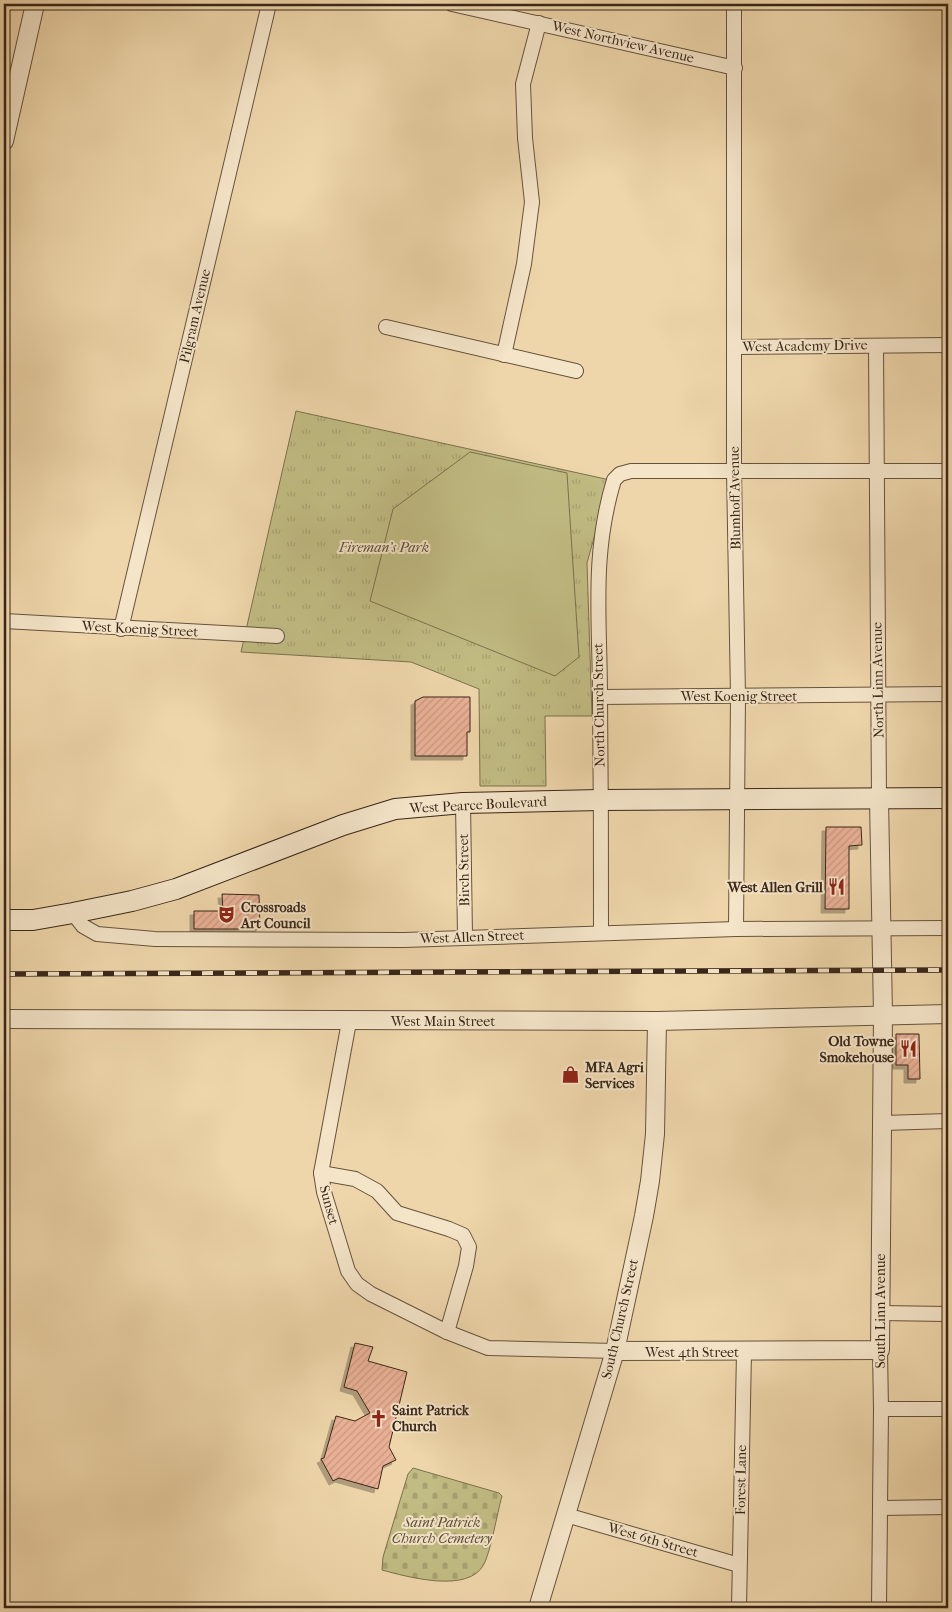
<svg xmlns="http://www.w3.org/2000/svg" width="952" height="1612" font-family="'IM FELL French Canon',serif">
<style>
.grass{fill:url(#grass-tufts);stroke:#7c714e}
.cemetery{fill:url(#cemetery-stones);stroke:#7c714e}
.pitch{fill:#c1bc83;stroke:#7c714e}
.building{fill:url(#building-hatch);stroke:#382619;filter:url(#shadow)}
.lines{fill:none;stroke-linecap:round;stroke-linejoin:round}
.minor-casing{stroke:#66523d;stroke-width:16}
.tertiary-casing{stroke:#66523d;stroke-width:20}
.secondary-casing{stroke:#382619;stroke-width:22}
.minor{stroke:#f4e4c8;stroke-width:14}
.tertiary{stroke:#f4e4c8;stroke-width:18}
.secondary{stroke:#f4e4c8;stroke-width:20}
.rail-casing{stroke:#382619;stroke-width:5.5}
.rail{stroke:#f4e4c8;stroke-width:4;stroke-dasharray:11;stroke-linecap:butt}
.labels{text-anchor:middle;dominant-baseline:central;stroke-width:4;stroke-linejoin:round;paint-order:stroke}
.street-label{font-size:14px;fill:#382619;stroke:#f4e4c8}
.park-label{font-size:14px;font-style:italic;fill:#5a4c34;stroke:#f4e4c8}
.poi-label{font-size:14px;font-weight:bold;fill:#382619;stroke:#f4e4c8;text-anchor:start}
</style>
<defs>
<pattern id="grass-tufts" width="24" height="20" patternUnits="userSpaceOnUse" patternTransform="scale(1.25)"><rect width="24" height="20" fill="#c1bc83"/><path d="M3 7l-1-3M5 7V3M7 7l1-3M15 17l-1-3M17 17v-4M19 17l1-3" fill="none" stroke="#a7a171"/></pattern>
<pattern id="cemetery-stones" width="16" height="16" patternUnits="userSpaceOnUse" patternTransform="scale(1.25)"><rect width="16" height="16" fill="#c1bc83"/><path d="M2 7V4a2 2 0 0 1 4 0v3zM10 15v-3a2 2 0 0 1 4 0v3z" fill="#a7a171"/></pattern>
<pattern id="building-hatch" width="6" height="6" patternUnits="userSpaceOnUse" patternTransform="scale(1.25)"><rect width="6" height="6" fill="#e9b095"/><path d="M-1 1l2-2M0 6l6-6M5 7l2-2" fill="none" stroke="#c99780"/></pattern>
<filter id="shadow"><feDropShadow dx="-4" dy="4" stdDeviation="0" flood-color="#0004"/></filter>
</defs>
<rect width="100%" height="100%" fill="#eed6aa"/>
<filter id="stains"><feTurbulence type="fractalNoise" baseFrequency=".004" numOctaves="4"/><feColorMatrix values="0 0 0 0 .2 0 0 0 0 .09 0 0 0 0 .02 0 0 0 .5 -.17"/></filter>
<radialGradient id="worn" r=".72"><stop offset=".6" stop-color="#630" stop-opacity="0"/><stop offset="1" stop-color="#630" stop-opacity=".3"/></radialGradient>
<path class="grass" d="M 296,411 L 610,480 L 587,563 L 592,716 L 545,716 L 546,786 L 480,786 L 479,689 L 411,662 L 241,652 Z"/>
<path class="cemetery" d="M 413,1468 L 499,1493 L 502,1496 C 497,1514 491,1550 484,1564 C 469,1594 408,1577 382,1570 L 383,1557 L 408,1474 Z"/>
<path class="pitch" d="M 470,452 L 567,473 L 579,657 L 555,676 L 370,601 L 393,509 Z"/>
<g class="building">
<path d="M 423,697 L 470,697 L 470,732 L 467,732 L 467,756 L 415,756 L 415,701 Z"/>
<path d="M 826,827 L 861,827 L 862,845 L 849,846 L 849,909 L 825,909 Z"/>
<path d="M 222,894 L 259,895 L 260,929 L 194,929 L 194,911 L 223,911 Z"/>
<path d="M 896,1034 L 919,1034 L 920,1079 L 908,1079 L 908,1065 L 896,1065 Z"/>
<path d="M 355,1343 L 373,1347 L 368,1361 L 407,1372 L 389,1447 L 396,1460 L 383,1466 L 378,1489 L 339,1478 L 333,1481 L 321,1459 L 324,1458 L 336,1416 L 355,1421 L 370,1413 L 357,1391 L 344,1387 Z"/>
</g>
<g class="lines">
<defs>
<g id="minor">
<path d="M 452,4 L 735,68"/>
<path d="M 734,4 L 734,471 L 738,696 L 736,929"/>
<path d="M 386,327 L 576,371"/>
<path d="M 876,346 L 879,799"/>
<path d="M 735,347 L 948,345"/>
<path d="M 504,355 L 524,264 L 532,202 L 525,138 L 523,84 L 539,23"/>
<path d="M 4,621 L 277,636"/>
<path d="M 121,629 L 269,4"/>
<path d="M 600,697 L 948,694"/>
<path d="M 463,803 L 465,936"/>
<path d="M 73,913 L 83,926 L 97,934 L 155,939 L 404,940 L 736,929 L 948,928"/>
<path d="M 601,933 C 601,855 601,776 600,698 C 600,620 591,556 614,480 L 620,474 L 631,471 L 948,471"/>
<path d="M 349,1022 L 321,1173 L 324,1192 L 348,1271 L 357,1284 L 371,1294 L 447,1332 L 488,1348 L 615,1351"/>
<path d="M 883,1123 L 948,1121"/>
<path d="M 321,1173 L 355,1179 L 377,1191 L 397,1213 L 449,1229 L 463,1235 L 469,1247 L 466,1266 L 447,1332"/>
<path d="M 879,1313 L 948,1314"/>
<path d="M 881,1409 L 948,1409"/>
<path d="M 881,1508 L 948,1507"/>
<path d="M 566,1515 L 739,1565"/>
<path d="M 739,1608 L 744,1352"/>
<path d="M 879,1608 L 881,1409 L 880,1350"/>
</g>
<g id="tertiary">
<path d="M 4,141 L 35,4"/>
<path d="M 4,1019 L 657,1021 L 948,1014"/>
<path d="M 615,1351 L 880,1350 L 883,1015 L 879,799"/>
<path d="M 538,1608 L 615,1351 L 644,1216 L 650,1181 L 655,1134 L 657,1021"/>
</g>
<path id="secondary" d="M 4,920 L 33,920 L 73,913 L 132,901 L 176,889 L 343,825 L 395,809 L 463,803 L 600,800 L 948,798"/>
</defs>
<use href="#minor" class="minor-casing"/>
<use href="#tertiary" class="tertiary-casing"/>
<use href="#secondary" class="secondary-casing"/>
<use href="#minor" class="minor"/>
<use href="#tertiary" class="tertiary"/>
<use href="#secondary" class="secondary"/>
<defs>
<path id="rail" d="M 4,974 L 948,970"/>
</defs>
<use href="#rail" class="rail-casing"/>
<use href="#rail" class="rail"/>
</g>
<defs>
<symbol id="restaurant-bare" viewBox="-9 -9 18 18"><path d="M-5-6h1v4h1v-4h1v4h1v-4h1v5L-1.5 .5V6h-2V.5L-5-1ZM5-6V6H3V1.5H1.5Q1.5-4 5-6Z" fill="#8f2418" stroke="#f4e4c8" stroke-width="2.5" paint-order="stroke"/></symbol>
<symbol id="theatre-bare" viewBox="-9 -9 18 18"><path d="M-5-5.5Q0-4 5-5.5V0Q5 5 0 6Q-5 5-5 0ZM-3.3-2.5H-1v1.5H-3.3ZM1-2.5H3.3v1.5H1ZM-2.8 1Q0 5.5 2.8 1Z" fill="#8f2418" stroke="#f4e4c8" stroke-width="2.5" paint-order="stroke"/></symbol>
<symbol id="shop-bare" viewBox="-9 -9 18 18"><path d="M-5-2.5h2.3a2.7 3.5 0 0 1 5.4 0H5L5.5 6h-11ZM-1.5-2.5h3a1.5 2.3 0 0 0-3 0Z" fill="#8f2418" stroke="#f4e4c8" stroke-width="2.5" paint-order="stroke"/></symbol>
<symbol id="church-bare" viewBox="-9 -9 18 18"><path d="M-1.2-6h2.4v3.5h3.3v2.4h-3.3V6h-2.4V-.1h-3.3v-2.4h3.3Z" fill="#8f2418" stroke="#f4e4c8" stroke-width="2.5" paint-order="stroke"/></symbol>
</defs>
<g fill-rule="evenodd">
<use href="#restaurant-bare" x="824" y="874" width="25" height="25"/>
<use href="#theatre-bare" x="214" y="902" width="25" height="25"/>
<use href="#restaurant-bare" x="896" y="1036" width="25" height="25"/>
<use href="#shop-bare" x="558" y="1062" width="25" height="25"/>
<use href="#church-bare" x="366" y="1406" width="25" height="25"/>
</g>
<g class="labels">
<g class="street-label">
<text transform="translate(623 42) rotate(13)">West Northview Avenue</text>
<text transform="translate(195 316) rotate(-77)">Pilgram Avenue</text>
<text transform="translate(805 346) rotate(-1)">West Academy Drive</text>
<text transform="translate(735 498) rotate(-91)">Blumhoff Avenue</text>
<text transform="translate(140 629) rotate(3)">West Koenig Street</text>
<text transform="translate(878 680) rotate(-91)">North Linn Avenue</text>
<text x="739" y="696">West Koenig Street</text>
<text transform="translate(599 705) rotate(-91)">North Church Street</text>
<text transform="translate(478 805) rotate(-3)">West Pearce Boulevard</text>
<text transform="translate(464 870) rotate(-91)">Birch Street</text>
<text transform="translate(472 937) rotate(-2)">West Allen Street</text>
<text x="443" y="1021">West Main Street</text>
<text transform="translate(329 1205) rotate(75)">Sunset</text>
<text transform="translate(880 1311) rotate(-90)">South Linn Avenue</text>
<text transform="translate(620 1319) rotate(-77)">South Church Street</text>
<text x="692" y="1352">West 4th Street</text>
<text transform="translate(741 1480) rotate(-89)">Forest Lane</text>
<text transform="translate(653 1540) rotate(16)">West 6th Street</text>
</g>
<g class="park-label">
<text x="384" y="547">Fireman's Park</text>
<text x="442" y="1522">Saint Patrick<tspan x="442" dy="16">Church Cemetery</tspan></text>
</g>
<g class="poi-label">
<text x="823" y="887" text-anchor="end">West Allen Grill</text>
<text x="241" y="907">Crossroads<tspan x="241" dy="16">Art Council</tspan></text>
<text x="894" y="1041" text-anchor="end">Old Towne<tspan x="894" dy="16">Smokehouse</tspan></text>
<text x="585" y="1067">MFA Agri<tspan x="585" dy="16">Services</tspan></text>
<text x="392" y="1410">Saint Patrick<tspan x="392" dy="16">Church</tspan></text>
</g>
</g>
<rect width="952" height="1612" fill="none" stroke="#eed6aa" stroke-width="20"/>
<rect x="5" y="5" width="942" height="1602" fill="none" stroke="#382619" stroke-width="2.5"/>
<rect x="10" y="10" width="932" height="1592" fill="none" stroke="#382619"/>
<rect width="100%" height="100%" filter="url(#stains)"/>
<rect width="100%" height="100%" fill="url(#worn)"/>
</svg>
